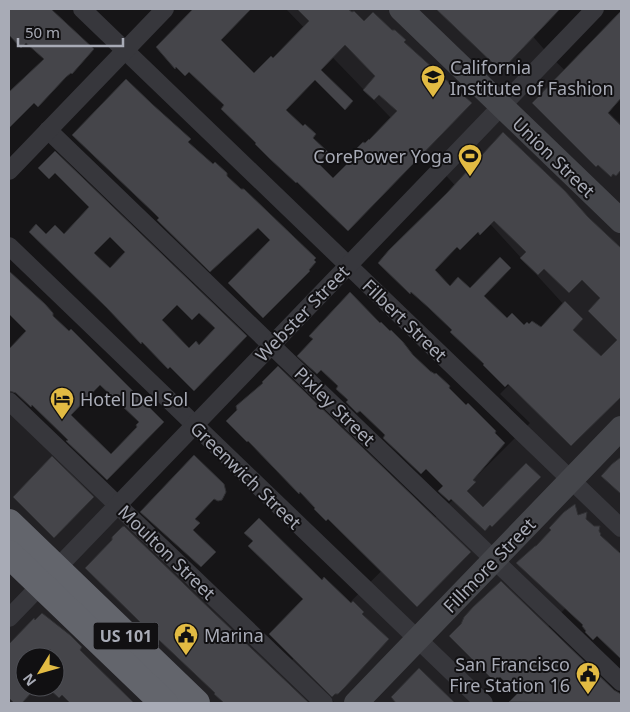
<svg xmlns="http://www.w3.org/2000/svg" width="630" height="712" font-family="'Noto Sans',sans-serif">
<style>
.built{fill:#222124;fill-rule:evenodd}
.building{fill:#45454a;stroke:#303033;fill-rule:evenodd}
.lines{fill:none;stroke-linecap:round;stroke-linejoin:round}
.street{stroke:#37373c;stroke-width:18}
.secondary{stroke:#45464b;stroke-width:24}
.highway{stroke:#63656c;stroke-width:28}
.labels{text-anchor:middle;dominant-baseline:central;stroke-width:4;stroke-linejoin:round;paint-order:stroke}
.shield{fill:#111012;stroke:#7b7c85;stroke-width:1}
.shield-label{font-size:16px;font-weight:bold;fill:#a8abb6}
.poi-label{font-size:18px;fill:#a8abb6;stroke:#111012;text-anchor:start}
.street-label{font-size:18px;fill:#a8abb6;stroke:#111012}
</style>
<rect width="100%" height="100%" fill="#161517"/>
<g class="built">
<path d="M 286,9 L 509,9 L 550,56 L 621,124 L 621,550 L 475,703 L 335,703 L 291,661 L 530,423 L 500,394 L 575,317 L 440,169 Z"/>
<path d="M 9,408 L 316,703 L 9,703 ZM 25,657 L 55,657 L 55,687 L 25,687 Z"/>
</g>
<g class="building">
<path d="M 9,9 L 51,9 L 94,49 L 72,74 L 71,73 L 66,77 L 38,107 L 34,103 L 9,128 L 9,92 L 44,59 L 26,43 L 21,48 L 9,35 Z"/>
<path d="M 193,9 L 251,9 L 221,40 L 254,73 L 271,56 L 273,58 L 309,21 L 297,9 L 348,9 L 352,12 L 354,11 L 364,21 L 373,12 L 392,30 L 395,30 L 406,40 L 404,42 L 472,103 L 348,231 L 297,182 L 296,183 L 270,159 L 255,144 L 256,143 L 221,109 L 224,105 L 189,72 L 185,76 L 176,67 L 175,69 L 156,47 ZM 345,45 L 375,76 L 363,90 L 374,100 L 379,95 L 397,111 L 369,140 L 369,139 L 365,143 L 363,142 L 349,156 L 352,159 L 333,178 L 318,163 L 328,152 L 313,138 L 316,134 L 305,124 L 303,126 L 286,110 L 315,80 L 345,110 L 353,101 L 321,70 Z"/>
<path d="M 436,9 L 560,9 L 501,71 Z"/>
<path d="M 621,11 L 621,98 L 608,113 L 621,126 L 621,170 L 616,176 L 613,174 L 611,177 L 598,165 L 596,167 L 532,103 Z"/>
<path d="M 126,79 L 152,104 L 191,139 L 188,142 L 213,164 L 215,162 L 227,173 L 227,176 L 241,189 L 244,189 L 316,258 L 314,260 L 316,262 L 309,270 L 310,271 L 263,318 L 228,283 L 270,240 L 258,228 L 210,272 L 157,220 L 159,218 L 155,214 L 72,135 Z"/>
<path d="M 503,132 L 565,191 L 588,217 L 621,248 L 621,397 L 571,446 L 508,384 L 505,387 L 483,365 L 484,364 L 450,332 L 452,330 L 429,308 L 411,292 L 410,294 L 378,263 L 389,250 L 447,193 ZM 494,221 L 526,252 L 520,258 L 538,275 L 544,269 L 569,293 L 582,280 L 600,298 L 588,311 L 617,340 L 601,356 L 573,330 L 583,319 L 565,301 L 541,327 L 532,321 L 529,324 L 527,322 L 524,325 L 512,313 L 507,318 L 484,296 L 511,268 L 500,257 L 470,288 L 458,277 L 450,286 L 435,270 L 457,247 L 460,250 L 478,232 L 480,235 Z"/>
<path d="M 55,151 L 247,336 L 194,391 L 170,367 L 168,369 L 142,342 L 141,344 L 107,308 L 29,232 L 36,224 L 46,234 L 55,225 L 64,234 L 89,207 L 55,173 L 49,179 L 38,168 ZM 110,237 L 125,252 L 110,268 L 94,253 ZM 177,305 L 192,320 L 199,313 L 215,328 L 199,345 L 196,341 L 189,348 L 162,320 Z"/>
<path d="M 9,271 L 45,304 L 53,313 L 53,316 L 69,331 L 71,329 L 164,422 L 107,480 L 66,441 L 68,440 L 32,405 L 31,407 L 16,393 L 9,391 L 9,349 L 26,331 L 9,314 ZM 100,385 L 139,422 L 136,425 L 137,427 L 111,454 L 71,415 Z"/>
<path d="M 350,292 L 380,323 L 381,322 L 390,331 L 391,330 L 403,342 L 413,355 L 430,371 L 435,374 L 436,373 L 450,386 L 449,388 L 466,405 L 468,403 L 496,431 L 495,433 L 505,443 L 473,480 L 476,482 L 467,491 L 483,507 L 526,463 L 541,477 L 492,527 L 490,525 L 485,531 L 451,499 L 449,501 L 438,491 L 443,486 L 426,469 L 421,474 L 383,438 L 385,435 L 360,411 L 357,413 L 346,402 L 348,400 L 336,389 L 338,386 L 321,370 L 317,374 L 297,356 L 313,339 L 309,336 Z"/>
<path d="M 278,366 L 471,552 L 417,607 L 328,519 L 326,521 L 314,509 L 315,508 L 300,492 L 299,494 L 248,441 L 247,442 L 226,421 L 237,410 L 236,406 L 263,383 L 262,382 Z"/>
<path d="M 194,455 L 224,484 L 226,492 L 222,500 L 218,501 L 214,499 L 195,519 L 200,523 L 193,530 L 216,552 L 201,567 L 140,512 Z"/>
<path d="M 52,456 L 94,497 L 54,538 L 13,497 Z"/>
<path d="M 621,457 L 621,494 L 601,476 L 612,464 Z"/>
<path d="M 575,504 L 578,515 L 587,512 L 586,519 L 594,526 L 600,526 L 599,531 L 601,534 L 600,535 L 621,554 L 621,659 L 597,636 L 593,640 L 585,632 L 586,631 L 582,626 L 583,625 L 516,563 L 535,546 L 536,546 L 551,530 L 549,528 L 564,512 Z"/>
<path d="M 259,518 L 322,580 L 324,577 L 351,603 L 353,601 L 364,612 L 362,614 L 389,639 L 345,687 L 338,694 L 335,694 L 332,697 L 269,634 L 303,599 L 248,546 L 253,541 L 244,533 Z"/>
<path d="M 124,526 L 211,610 L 309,703 L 224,703 L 214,694 L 215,693 L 141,623 L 85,568 L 112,540 L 112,537 L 122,527 Z"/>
<path d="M 501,581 L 614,690 L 621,694 L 621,703 L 509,702 L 517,694 L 500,677 L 495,682 L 449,636 L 461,624 L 464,617 L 473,607 Z"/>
<path d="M 42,613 L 70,635 L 82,647 L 80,650 L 134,703 L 70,703 L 62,695 L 59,698 L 49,689 L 51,687 L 55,687 L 55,683 L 63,675 L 55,668 L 55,657 L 25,657 L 25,687 L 32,692 L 22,703 L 14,703 L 9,698 L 9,644 L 34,618 L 35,620 Z"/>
<path d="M 419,668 L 455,703 L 396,703 L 391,697 Z"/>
</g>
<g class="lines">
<g class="street">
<path d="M 82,9 L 621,528"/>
<path d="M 48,130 L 621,682"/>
<path d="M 9,171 L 165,9"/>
<path d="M 9,246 L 484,703"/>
<path d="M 9,401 L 324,703"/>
<path d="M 9,618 L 595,9"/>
</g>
<g class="secondary">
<path d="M 401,9 L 621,221"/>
<path d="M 356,703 L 621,428"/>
</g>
<g class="highway">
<path d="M 9,523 L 196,703"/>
<path d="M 9,554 L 164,703"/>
</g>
</g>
<defs>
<symbol id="university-pin" viewBox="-11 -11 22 30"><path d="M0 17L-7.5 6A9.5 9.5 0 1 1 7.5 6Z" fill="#e2bb43" stroke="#111012"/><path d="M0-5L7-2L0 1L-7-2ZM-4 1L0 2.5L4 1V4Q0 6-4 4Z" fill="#111"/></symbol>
<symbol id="stadium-pin" viewBox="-11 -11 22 30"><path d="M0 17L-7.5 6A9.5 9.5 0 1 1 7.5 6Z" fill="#e2bb43" stroke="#111012"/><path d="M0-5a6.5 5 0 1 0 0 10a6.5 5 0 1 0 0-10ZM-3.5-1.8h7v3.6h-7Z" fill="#111"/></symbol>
<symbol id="hotel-pin" viewBox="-11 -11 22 30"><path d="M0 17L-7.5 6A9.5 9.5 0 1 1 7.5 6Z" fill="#e2bb43" stroke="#111012"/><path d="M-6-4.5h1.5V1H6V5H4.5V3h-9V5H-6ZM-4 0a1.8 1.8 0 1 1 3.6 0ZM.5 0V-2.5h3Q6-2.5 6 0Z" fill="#111"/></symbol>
<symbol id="civic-pin" viewBox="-11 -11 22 30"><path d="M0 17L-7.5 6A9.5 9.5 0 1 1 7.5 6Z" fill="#e2bb43" stroke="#111012"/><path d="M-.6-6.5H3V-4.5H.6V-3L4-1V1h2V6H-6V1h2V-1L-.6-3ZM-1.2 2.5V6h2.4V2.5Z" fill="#111"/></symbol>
</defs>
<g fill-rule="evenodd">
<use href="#university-pin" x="419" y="63" width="28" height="38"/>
<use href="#stadium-pin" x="456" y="142" width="28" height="38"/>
<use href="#hotel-pin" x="48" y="385" width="28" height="38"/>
<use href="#civic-pin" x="172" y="621" width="28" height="38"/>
<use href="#civic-pin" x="574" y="660" width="28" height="38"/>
</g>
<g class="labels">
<rect class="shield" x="93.5" y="622.5" width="65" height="27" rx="4"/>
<g class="shield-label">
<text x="126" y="636">US 101</text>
</g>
<g class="poi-label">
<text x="450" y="67">California<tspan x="450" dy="21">Institute of Fashion</tspan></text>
<text x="452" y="156" text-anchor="end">CorePower Yoga</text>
<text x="80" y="399">Hotel Del Sol</text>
<text x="204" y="635">Marina</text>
<text x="570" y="664" text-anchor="end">San Francisco<tspan x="570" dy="21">Fire Station 16</tspan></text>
</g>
<g class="street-label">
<text transform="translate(554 157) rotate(44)">Union Street</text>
<text transform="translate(302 313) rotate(-46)">Webster Street</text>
<text transform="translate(405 320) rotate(44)">Filbert Street</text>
<text transform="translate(335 406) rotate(44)">Pixley Street</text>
<text transform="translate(246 475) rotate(44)">Greenwich Street</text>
<text transform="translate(167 552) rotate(44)">Moulton Street</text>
<text transform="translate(489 565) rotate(-46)">Fillmore Street</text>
</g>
</g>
<rect width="630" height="712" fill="none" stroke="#a8abb6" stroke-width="20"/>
<g transform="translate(40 672) rotate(233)"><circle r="24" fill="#111012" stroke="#4d4e54"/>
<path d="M0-4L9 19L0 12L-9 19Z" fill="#e2bb43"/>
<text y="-8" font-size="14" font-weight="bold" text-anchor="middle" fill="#a8abb6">N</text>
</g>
<path d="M18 38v8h105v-8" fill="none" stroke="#a8abb6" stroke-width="2.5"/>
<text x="25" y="38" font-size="15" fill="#a8abb6" stroke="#111012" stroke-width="4" paint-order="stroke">50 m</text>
</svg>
